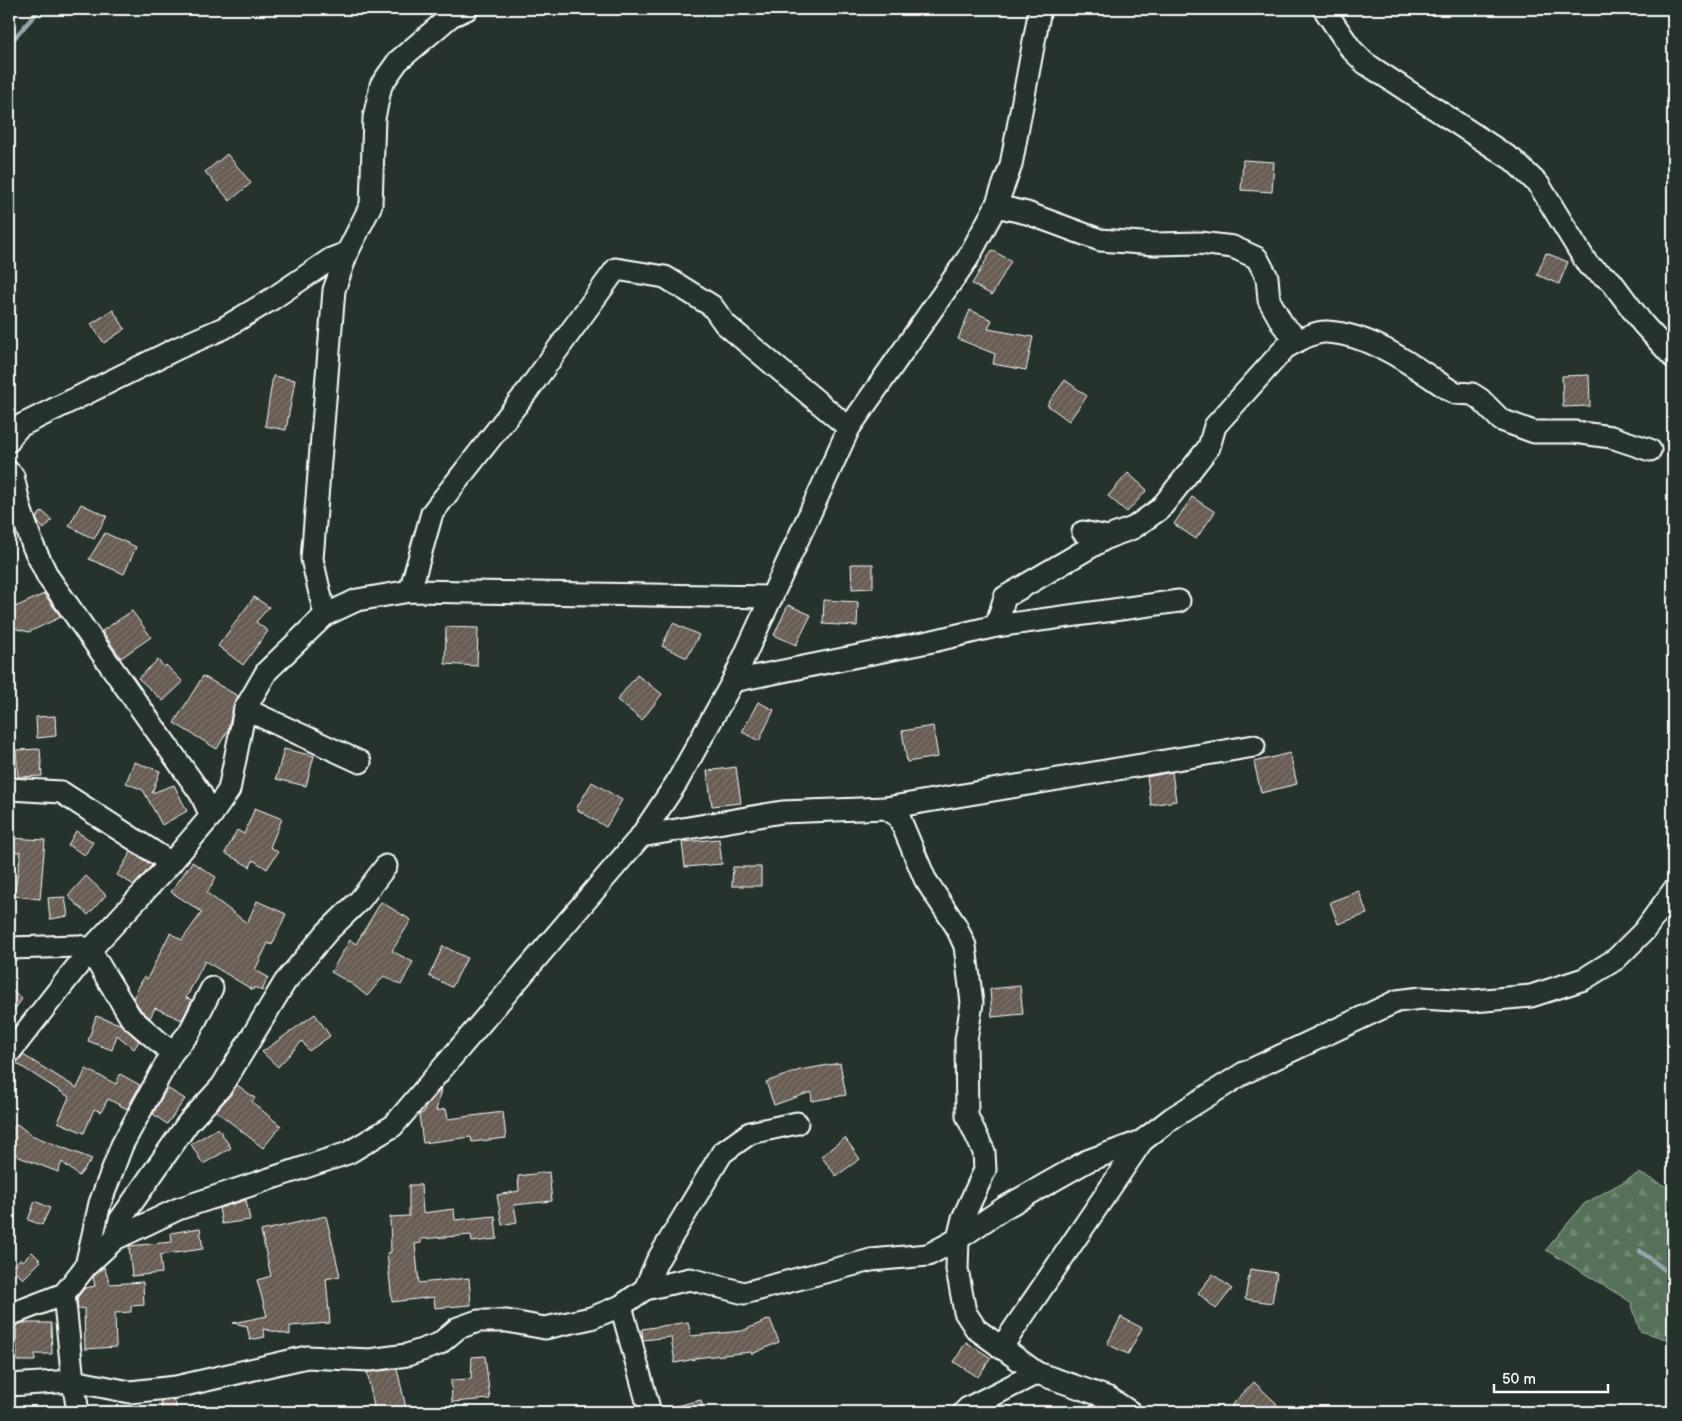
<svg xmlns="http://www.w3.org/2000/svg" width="1682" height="1421" font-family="'Balsamiq Sans',sans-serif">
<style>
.forest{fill:url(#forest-firs);stroke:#aab8ac}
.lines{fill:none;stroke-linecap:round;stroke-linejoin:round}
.stream{stroke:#95a7ad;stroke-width:4.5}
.building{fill:url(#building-hatch);stroke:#fff}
.minor-casing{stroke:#fff;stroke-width:25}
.minor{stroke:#26332d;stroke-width:21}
</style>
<defs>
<pattern id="forest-firs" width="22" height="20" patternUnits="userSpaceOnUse" patternTransform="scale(1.25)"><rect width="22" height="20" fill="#567259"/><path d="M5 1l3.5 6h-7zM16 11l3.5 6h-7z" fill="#6f8772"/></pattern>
<pattern id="building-hatch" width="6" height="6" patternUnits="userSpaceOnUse" patternTransform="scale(1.25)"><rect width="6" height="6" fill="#675c52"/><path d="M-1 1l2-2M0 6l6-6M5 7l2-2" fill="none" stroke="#7e746c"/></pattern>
</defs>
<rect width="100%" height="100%" fill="#26332d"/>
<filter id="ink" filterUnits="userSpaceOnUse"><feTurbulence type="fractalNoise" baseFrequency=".02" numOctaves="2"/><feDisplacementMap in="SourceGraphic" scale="10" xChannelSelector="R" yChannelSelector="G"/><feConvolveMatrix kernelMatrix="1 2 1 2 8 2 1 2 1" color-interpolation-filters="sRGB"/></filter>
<g filter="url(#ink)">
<path class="forest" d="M 1639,1173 L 1673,1190 L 1673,1341 L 1640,1331 L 1631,1302 L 1546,1250 L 1584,1204 Z"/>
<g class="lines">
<g class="stream">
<path d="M 9,44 L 40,9"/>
<path d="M 1640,1251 L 1673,1276"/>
</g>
</g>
<g class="building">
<path d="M 227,154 L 251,183 L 230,201 L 205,172 Z"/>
<path d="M 1243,160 L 1274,162 L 1272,192 L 1241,190 Z"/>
<path d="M 992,250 L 1011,261 L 992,295 L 972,284 Z"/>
<path d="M 1546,253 L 1568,262 L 1559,284 L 1537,275 Z"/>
<path d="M 113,310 L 125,329 L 104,343 L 91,324 Z"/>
<path d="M 970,310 L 992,320 L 988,329 L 1033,337 L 1026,370 L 993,364 L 995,354 L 958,339 Z"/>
<path d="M 1589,375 L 1590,406 L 1563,407 L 1562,376 Z"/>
<path d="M 273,376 L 295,380 L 286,430 L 265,426 Z"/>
<path d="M 1065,380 L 1087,396 L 1069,421 L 1047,405 Z"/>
<path d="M 1128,473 L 1147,490 L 1127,512 L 1108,496 Z"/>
<path d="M 1192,497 L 1215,512 L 1196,539 L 1174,524 Z"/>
<path d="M 81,504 L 107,516 L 94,539 L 69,526 Z"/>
<path d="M 42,511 L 52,520 L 44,529 L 39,524 L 36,518 Z"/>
<path d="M 105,533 L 136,547 L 124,574 L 89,559 Z"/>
<path d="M 851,564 L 873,564 L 873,588 L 852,589 Z"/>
<path d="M 44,594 L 61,617 L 29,632 L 9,627 L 13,608 Z"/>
<path d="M 254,597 L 269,607 L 256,622 L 268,631 L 243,665 L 218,646 Z"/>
<path d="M 824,600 L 858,602 L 857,626 L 823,624 Z"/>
<path d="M 788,605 L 811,615 L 796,645 L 774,635 Z"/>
<path d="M 132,611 L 151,637 L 121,658 L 102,631 Z"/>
<path d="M 673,623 L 699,635 L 687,658 L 662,646 Z"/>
<path d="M 446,627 L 478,628 L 477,666 L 445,664 Z"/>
<path d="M 158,660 L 164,667 L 166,665 L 183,682 L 163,701 L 138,678 Z"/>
<path d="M 637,675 L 662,694 L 642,720 L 617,700 Z"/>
<path d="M 203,676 L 238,696 L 233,707 L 228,730 L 217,749 L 174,723 Z"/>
<path d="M 758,702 L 774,710 L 759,741 L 742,732 Z"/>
<path d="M 55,716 L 56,736 L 37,738 L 36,717 Z"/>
<path d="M 933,726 L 938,757 L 907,762 L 902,731 Z"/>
<path d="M 40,749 L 42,776 L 18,777 L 16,750 Z"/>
<path d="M 284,749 L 314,756 L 306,786 L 276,779 Z"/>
<path d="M 1290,753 L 1297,784 L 1261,793 L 1254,762 Z"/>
<path d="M 134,762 L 160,771 L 152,793 L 174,785 L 187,811 L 162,825 L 143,790 L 126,783 Z"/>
<path d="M 736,767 L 741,803 L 712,806 L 707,771 Z"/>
<path d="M 1172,772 L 1176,801 L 1151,805 L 1147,777 Z"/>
<path d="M 592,782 L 622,800 L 606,827 L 576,809 Z"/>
<path d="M 255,808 L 282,819 L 270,847 L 278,852 L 267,869 L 253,860 L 250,867 L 225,853 L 237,830 L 244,834 Z"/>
<path d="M 76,831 L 93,842 L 85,855 L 68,845 Z"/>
<path d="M 9,838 L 45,840 L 40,899 L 14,896 L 21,852 L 9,852 Z"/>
<path d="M 719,839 L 722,864 L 685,867 L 682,842 Z"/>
<path d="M 131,852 L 152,865 L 134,885 L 117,875 Z"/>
<path d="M 192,862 L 216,877 L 207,893 L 247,923 L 257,901 L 286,914 L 272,945 L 268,943 L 255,970 L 268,977 L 262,991 L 254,987 L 253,990 L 205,961 L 186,998 L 192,1000 L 182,1020 L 155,1008 L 150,1018 L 141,1010 L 133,998 L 144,977 L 147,979 L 170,933 L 182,940 L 202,912 L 171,892 Z"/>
<path d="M 733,867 L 761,867 L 761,886 L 732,886 Z"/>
<path d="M 86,876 L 106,895 L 88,915 L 68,896 Z"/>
<path d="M 1359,891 L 1367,914 L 1338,924 L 1330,902 Z"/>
<path d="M 65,897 L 68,916 L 50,919 L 48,898 Z"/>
<path d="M 381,902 L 411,920 L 392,951 L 413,962 L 401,985 L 384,976 L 367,996 L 352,984 L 331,972 L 350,940 L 356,944 Z"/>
<path d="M 443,946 L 467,958 L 452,987 L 429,976 Z"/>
<path d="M 1020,986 L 1023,1014 L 992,1017 L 990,989 Z"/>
<path d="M 9,988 L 22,999 L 9,1017 Z"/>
<path d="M 315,1014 L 330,1036 L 309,1051 L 302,1041 L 278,1067 L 262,1052 Z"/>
<path d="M 96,1016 L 120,1024 L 139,1041 L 134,1049 L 117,1035 L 112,1050 L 88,1041 Z"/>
<path d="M 23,1055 L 77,1088 L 86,1069 L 116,1084 L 120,1074 L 140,1085 L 127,1109 L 108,1099 L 101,1112 L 94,1109 L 84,1133 L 58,1122 L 69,1097 L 16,1063 Z"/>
<path d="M 840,1063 L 846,1095 L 812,1101 L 811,1092 L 774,1105 L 766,1082 L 800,1070 Z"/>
<path d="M 237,1085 L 255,1098 L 252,1102 L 281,1126 L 263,1148 L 216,1111 L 231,1094 Z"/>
<path d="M 167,1088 L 185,1099 L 167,1124 L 153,1114 Z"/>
<path d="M 441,1089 L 436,1111 L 446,1109 L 448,1119 L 503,1112 L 506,1138 L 472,1142 L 471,1137 L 423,1143 L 419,1115 L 424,1112 L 425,1108 Z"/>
<path d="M 17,1124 L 31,1135 L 92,1159 L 79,1176 L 62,1162 L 58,1172 L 19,1157 L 9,1148 L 9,1133 Z"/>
<path d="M 218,1128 L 231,1148 L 203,1164 L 191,1144 Z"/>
<path d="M 845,1138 L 860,1159 L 836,1176 L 821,1156 Z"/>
<path d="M 549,1172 L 552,1201 L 514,1205 L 517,1222 L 502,1225 L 497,1195 L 519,1191 L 518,1176 Z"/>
<path d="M 409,1185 L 421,1185 L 423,1213 L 454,1209 L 455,1220 L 495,1216 L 497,1239 L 472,1242 L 471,1235 L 421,1239 L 421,1243 L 415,1244 L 419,1283 L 469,1278 L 471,1305 L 435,1308 L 434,1297 L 392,1302 L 387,1253 L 391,1252 L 390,1217 L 409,1216 Z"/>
<path d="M 246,1200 L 250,1220 L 222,1224 L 219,1208 Z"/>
<path d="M 35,1201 L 50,1208 L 42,1225 L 28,1220 Z"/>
<path d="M 326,1216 L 340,1276 L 326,1279 L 330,1323 L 290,1326 L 290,1335 L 263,1329 L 265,1337 L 250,1340 L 247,1326 L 233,1323 L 267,1316 L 257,1280 L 271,1276 L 261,1231 Z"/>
<path d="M 200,1228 L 203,1249 L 160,1255 L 162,1273 L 132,1276 L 129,1246 L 172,1242 L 171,1233 Z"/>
<path d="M 32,1252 L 41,1261 L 23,1279 L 11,1267 L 20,1259 L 23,1261 Z"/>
<path d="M 104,1267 L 110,1284 L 143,1282 L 144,1305 L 131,1306 L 131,1312 L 115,1313 L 116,1347 L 85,1349 L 84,1308 L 78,1309 L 77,1298 L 85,1288 L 95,1286 L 93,1277 Z"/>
<path d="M 1250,1269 L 1277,1273 L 1272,1303 L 1245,1299 Z"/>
<path d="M 1213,1274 L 1232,1289 L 1216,1309 L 1198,1293 Z"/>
<path d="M 1121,1317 L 1142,1328 L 1128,1354 L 1107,1344 Z"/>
<path d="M 770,1319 L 779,1342 L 752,1354 L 751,1352 L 695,1358 L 695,1359 L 675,1363 L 671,1337 L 643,1340 L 642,1329 L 688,1322 L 691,1336 L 742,1331 Z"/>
<path d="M 22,1323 L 51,1323 L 52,1354 L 35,1354 L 35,1361 L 17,1361 L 16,1326 Z"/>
<path d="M 966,1342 L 991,1358 L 978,1377 L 954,1362 Z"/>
<path d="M 485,1356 L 490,1399 L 452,1402 L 451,1380 L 471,1379 L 472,1357 Z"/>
<path d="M 397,1369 L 407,1412 L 375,1412 L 367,1372 Z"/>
<path d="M 1254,1382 L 1277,1404 L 1269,1412 L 1238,1412 L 1231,1406 Z"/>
<path d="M 175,1400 L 177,1412 L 162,1412 L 161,1401 Z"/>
<path d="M 701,1400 L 704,1412 L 669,1412 L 668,1408 Z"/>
</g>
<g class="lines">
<defs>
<g id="minor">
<path d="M 1324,9 L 1351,49 L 1365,63 L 1513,160 L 1539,185 L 1588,265 L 1611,281 L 1643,324 L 1673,357"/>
<path d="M 996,206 L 1027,213 L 1100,240 L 1155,244 L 1200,243 L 1233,247 L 1257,258 L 1267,277 L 1269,300 L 1283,325 L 1299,340"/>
<path d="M 9,441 L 12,435 L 20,426 L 178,348 L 224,328 L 272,299 L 331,259 L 347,253"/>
<path d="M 9,472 L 13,476 L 20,508 L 33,546 L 48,577 L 201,794 L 211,816 L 171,863 L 90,950 L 9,1053"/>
<path d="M 1083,532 L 1108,537 L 1133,528 L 1160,509 L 1209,447 L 1215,426 L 1285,348 C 1295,342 1315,331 1327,332 C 1373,335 1412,365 1448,389 L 1456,393 L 1472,394 L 1480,399 L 1501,420 L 1534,432 L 1574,432 L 1611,437 L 1650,450"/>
<path d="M 410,591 L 432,513 L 529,389 L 616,269 L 665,277 L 712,306 L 725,324 L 849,428"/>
<path d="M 325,615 L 312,559 L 334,290 L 347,253 L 371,205 L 374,118 L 381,85 L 398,61 L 451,16 L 467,9"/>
<path d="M 996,626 L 1005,597 L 1108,537"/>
<path d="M 733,681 L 933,641 L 996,626 L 1179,601"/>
<path d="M 245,709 L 360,762"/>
<path d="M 9,789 L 61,792 L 171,863"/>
<path d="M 886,808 L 1254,746"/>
<path d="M 211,816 L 229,790 L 245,709 L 267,671 L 325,615 L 357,600 L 410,591 L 772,597"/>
<path d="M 641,836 L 782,812 L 886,808 L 899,817 L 925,879 L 956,926 L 965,946 L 972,1003 L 966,1040 L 967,1116 L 984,1152 L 985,1170 L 963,1218 L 958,1239 L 957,1269 L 965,1312 L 976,1329 L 1037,1373 L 1109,1398 L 1130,1412"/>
<path d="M 9,948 L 78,946 L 90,950 L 131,1018 L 172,1053"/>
<path d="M 115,1239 L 120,1220 L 188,1123 L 222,1086 L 285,982 L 327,932 L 360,900 L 386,866"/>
<path d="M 86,1266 L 100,1203 L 122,1145 L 172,1053 L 189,1033 L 212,988"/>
<path d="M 645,1289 L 657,1261 L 722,1153 L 750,1133 L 797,1123"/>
<path d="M 64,1294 L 73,1381 L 78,1412"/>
<path d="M 621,1306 L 650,1412"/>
<path d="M 9,1315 L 64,1294 L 86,1266 L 115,1239 L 178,1209 L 348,1153 L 393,1126 L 641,836 L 677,782 L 733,681 L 849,428 L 968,258 L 996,206 L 1011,165 L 1040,9"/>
<path d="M 1001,1348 L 1142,1141"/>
<path d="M 9,1385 L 73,1381 L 130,1392 L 176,1387 L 307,1357 L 370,1360 L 407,1355 L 439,1344 L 458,1328 L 478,1321 L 507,1321 L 545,1328 L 591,1318 L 621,1306 L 645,1289 L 690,1279 L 744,1293 L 871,1260 L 928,1255 L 958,1239 L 1004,1208 L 1087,1161 L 1142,1141 L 1172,1118 L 1244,1073 L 1397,1001 L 1421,998 L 1473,1001 L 1531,996 L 1584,979 L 1616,959 L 1644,931 L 1673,891"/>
<path d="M 964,1412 L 968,1408 L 1037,1373"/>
</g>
</defs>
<use href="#minor" class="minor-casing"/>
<use href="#minor" class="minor"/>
</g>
</g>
<rect width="1682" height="1421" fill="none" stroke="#26332d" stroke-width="30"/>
<rect x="15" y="15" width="1652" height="1391" fill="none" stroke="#fff" stroke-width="2" filter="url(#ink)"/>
<path d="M1494 1384v8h114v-8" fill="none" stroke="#ffffff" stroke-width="2.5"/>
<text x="1502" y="1384" font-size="15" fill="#ffffff" stroke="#26332d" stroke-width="4" paint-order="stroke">50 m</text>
</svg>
